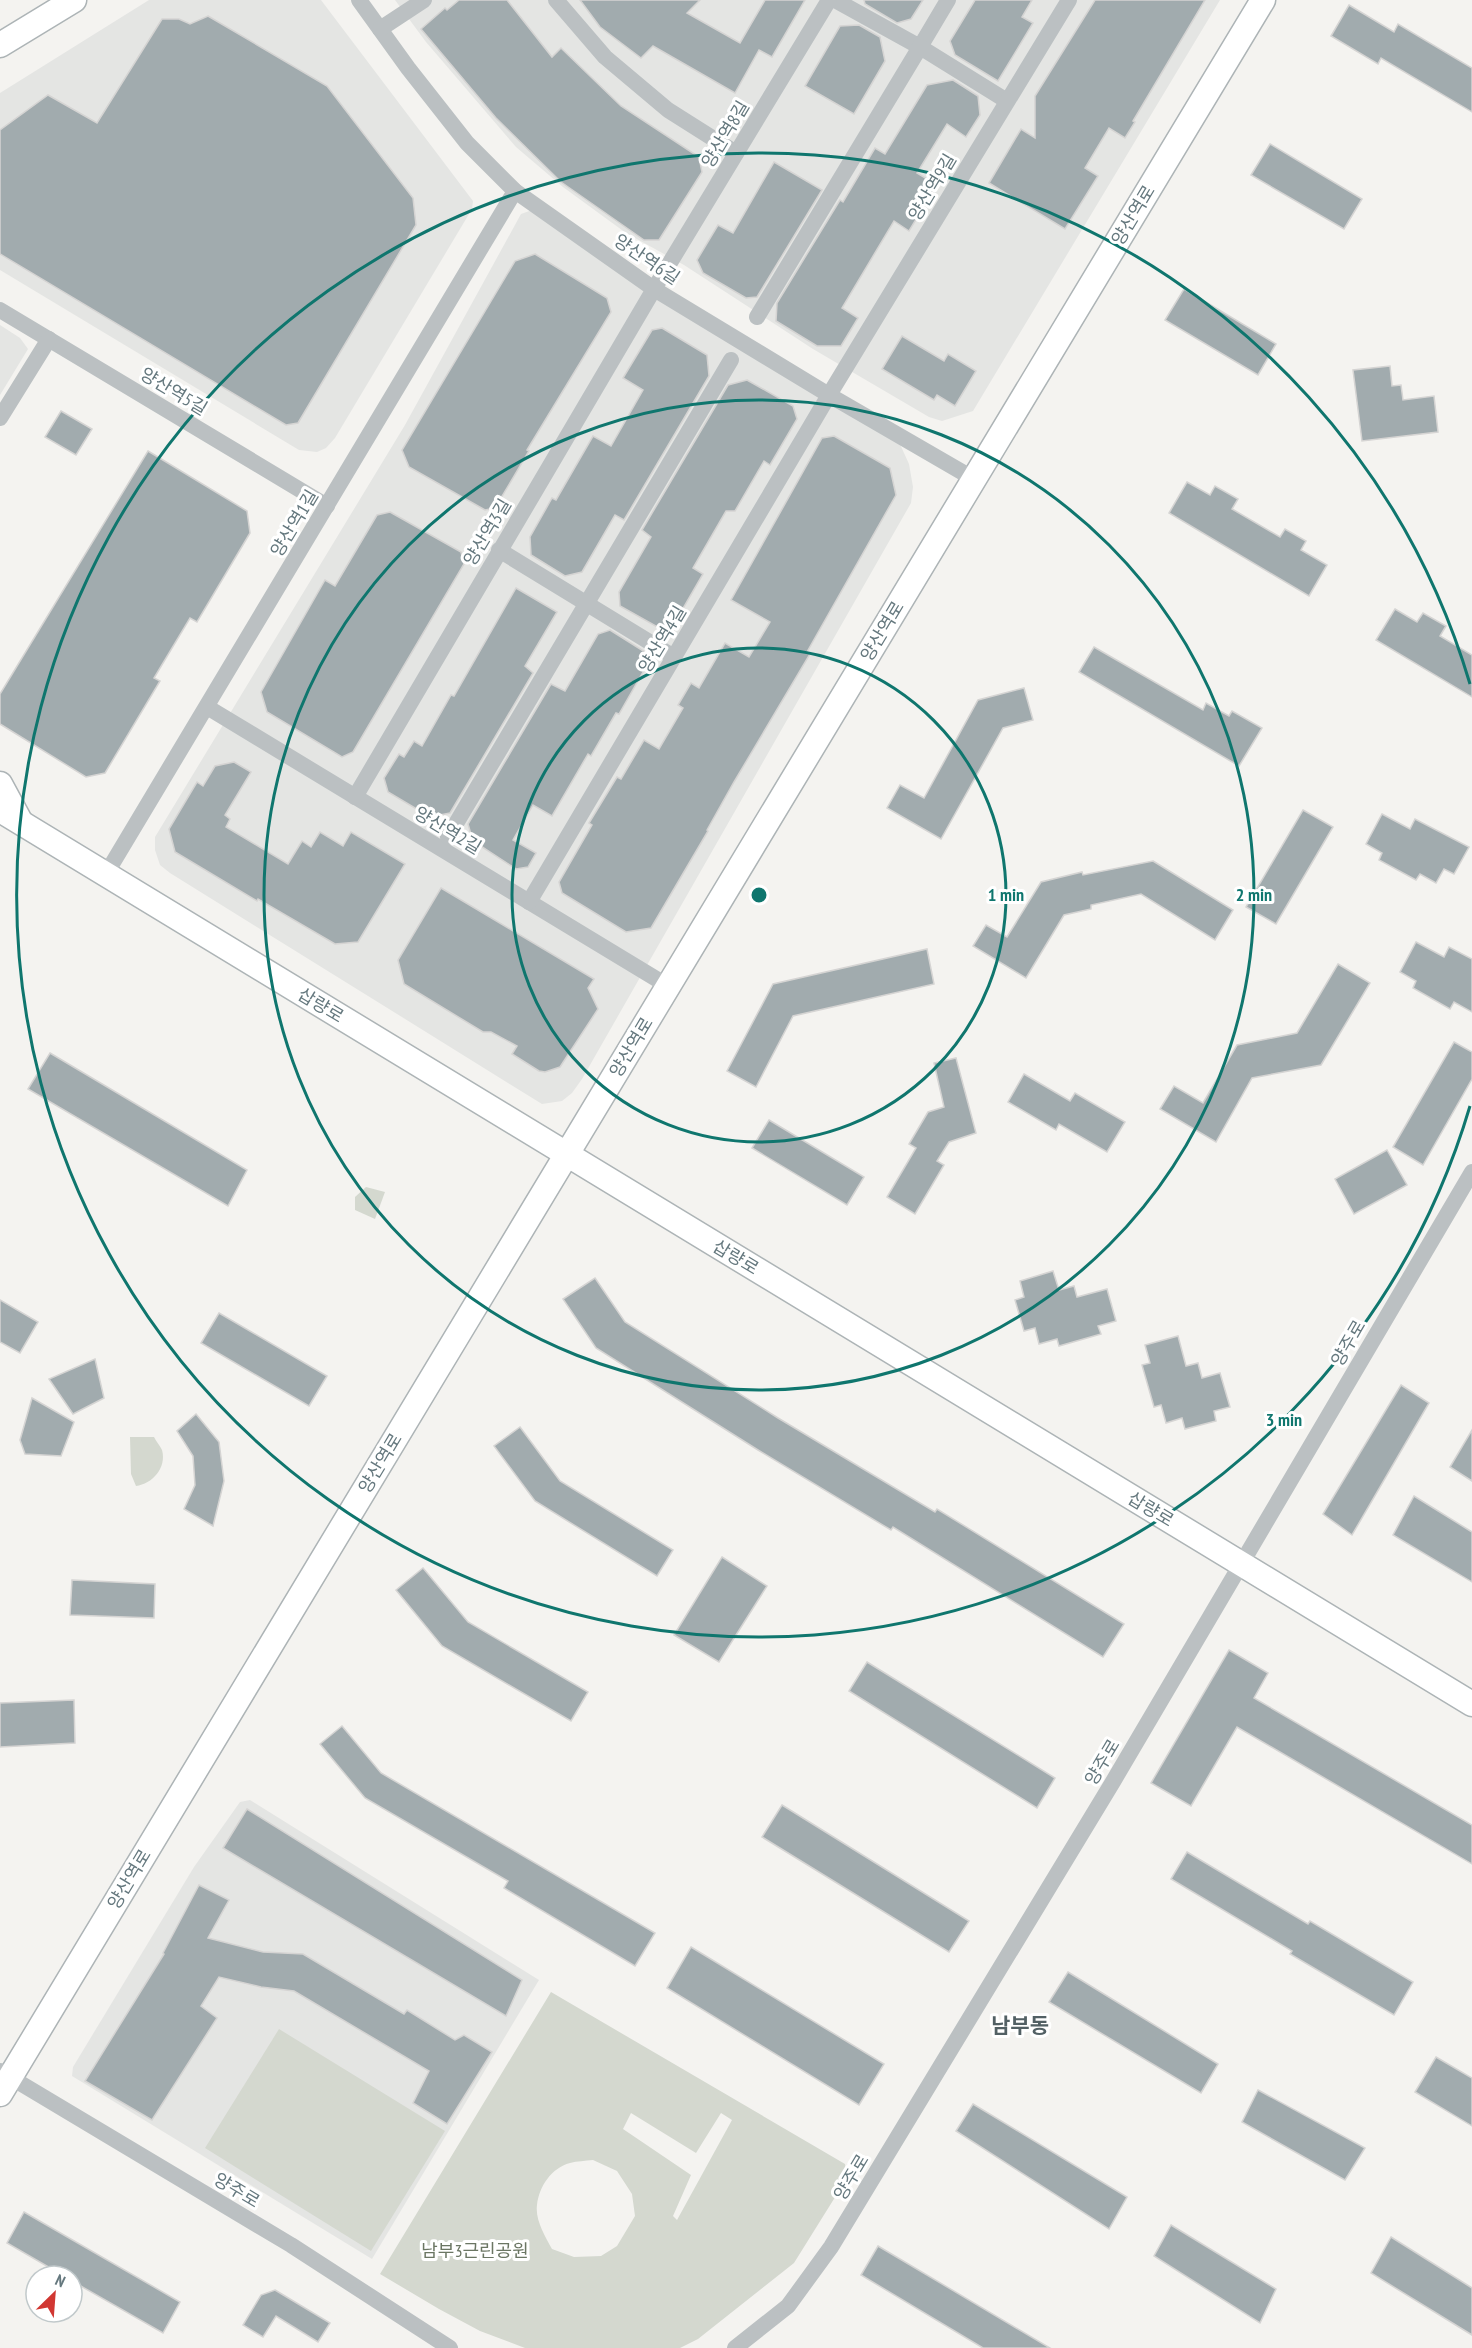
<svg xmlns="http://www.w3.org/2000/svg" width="1472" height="2348" font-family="'PT Sans Narrow','Noto Sans KR',sans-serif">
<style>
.built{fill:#e4e5e3}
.green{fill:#d4d8cf;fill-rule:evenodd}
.building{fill:#a1abae;stroke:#d5d4d3;stroke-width:1.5}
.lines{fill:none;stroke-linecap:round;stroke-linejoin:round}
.secondary-casing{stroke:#adb4b6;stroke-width:27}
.street{stroke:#bbc0c2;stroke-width:16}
.secondary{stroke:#fff;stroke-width:24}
.ring{fill:none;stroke:#0f766e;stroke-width:3}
.labels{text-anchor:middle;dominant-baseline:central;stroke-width:6;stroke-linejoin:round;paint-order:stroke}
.street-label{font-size:18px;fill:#65787e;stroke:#fff}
.park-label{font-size:18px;fill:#6b7663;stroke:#fff}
.quarter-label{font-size:21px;font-weight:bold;fill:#526064;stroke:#fff}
.centre{fill:#0f766e;stroke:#fff;stroke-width:3}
.ring-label{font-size:18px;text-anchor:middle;font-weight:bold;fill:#0f766e;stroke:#fff;stroke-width:6;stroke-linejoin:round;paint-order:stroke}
</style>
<rect width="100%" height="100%" fill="#f4f3f0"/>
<g class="built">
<path d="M 149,0 L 321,0 L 473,201 L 472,209 L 335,438 L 326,448 L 317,452 L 299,450 L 0,270 L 0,93 Z"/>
<path d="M 395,0 L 1220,0 L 973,411 L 942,421 L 929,417 L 813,349 L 684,265 L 626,233 L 563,187 L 516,147 L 426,42 Z"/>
<path d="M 535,209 L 899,442 L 909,464 L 913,487 L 911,503 L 582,1079 L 572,1093 L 562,1101 L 542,1104 L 170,873 L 160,865 L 155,850 L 155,837 L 405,425 L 521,214 Z"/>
<path d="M 0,325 L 20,338 L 28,349 L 0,395 Z"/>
<path d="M 250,1800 L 539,1980 L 372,2259 L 72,2076 L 73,2067 L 194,1867 L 240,1802 Z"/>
</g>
<g class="green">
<path d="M 366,1187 L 385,1192 L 375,1219 L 355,1210 L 355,1197 Z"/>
<path d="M 130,1437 L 154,1437 C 156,1441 160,1446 162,1450 C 167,1468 152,1484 136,1486 L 131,1474 Z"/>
<path d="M 551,1992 L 845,2164 L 847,2178 L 794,2263 L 698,2339 L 680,2348 L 525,2348 L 480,2331 L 439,2309 L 380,2274 ZM 631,2113 L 696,2153 L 721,2113 L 732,2120 L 677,2220 L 673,2216 L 691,2175 L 623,2129 ZM 593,2160 L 617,2171 L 632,2194 L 635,2216 L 617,2246 L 601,2256 L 574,2257 L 552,2249 C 545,2236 535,2220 537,2205 C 539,2187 551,2168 570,2163 C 577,2161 585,2161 593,2160 Z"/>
<path d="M 279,2029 L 445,2131 L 371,2251 L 205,2148 Z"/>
</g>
<g class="building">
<path d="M 459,0 L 507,0 L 552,57 L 561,48 L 621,106 L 699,157 L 702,172 L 659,240 L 644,240 L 561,182 L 496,118 L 421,29 L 445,8 L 447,10 Z"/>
<path d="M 580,0 L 700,0 L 687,13 L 740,43 L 765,0 L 805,0 L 772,57 L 759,50 L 735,93 L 653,46 L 641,58 L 600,27 Z"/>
<path d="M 864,0 L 923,0 L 911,19 L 897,23 L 865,4 Z"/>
<path d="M 975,0 L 1032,0 L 1022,17 L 1033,23 L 998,81 L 955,55 L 950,41 Z"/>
<path d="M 1095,0 L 1205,0 L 1133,121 L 1135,122 L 1125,138 L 1109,128 L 1085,168 L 1098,176 L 1065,229 L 989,183 L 1021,129 L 1035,138 L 1035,96 Z"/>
<path d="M 1349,5 L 1394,32 L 1398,24 L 1472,68 L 1472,112 L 1381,58 L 1378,64 L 1331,36 Z"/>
<path d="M 208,16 L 327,86 L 413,198 L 416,225 L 298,423 L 286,425 L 0,254 L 0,130 L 48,95 L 97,123 L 162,19 L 179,19 L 190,24 Z"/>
<path d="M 859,25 L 880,37 L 885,61 L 854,114 L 805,86 L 840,26 Z"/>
<path d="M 953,80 L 978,96 L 980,115 L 966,137 L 947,124 L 917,173 L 937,185 L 909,231 L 894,221 L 842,308 L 858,318 L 841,346 L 817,346 L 776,321 L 777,303 L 840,200 L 843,202 L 875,148 L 885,154 L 927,85 Z"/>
<path d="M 1270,144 L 1362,199 L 1344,229 L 1251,175 Z"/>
<path d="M 774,162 L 822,190 L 757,297 L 746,298 L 703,273 L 697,260 L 718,225 L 733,233 Z"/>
<path d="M 535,254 L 607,298 L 611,312 L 527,450 L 529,451 L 495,508 L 485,510 L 409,467 L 402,450 L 515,261 Z"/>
<path d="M 1184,289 L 1276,344 L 1258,375 L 1165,320 Z"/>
<path d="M 662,328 L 707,355 L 709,376 L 624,520 L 615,515 L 582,572 L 565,576 L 531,555 L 530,537 L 552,498 L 556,500 L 593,436 L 611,446 L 643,390 L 623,378 L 652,330 Z"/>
<path d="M 902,336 L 944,361 L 948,354 L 976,371 L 955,406 L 937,395 L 934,400 L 882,369 Z"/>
<path d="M 1390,366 L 1392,386 L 1401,385 L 1403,400 L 1434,396 L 1438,432 L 1362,441 L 1353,370 Z"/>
<path d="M 747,380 L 793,406 L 797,419 L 770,465 L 764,461 L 735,511 L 726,511 L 693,568 L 703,574 L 674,624 L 661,629 L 620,606 L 619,592 L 651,537 L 642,530 L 728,385 Z"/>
<path d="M 61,411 L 92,429 L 76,455 L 45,437 Z"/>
<path d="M 834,436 L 890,468 L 896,495 L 807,652 L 810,654 L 734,782 L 707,830 L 708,831 L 651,928 L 626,932 L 562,893 L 559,882 L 592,825 L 589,823 L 617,777 L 621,779 L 644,740 L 659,749 L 683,708 L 678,705 L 691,683 L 699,688 L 725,643 L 749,657 L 770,622 L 731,600 L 822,438 Z"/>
<path d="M 148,451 L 247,511 L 250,533 L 197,622 L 190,618 L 154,678 L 160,681 L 105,773 L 86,777 L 0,724 L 0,694 Z"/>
<path d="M 1187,482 L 1210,495 L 1215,486 L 1238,499 L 1232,509 L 1280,537 L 1285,529 L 1306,541 L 1301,550 L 1327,565 L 1309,596 L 1169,513 Z"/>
<path d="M 390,512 L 461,552 L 464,564 L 353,752 L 342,757 L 267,712 L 261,692 L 325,580 L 335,586 L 377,515 Z"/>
<path d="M 516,588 L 557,612 L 525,666 L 533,673 L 450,813 L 430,817 L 388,792 L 384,778 L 399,754 L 404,757 L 414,741 L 422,746 L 451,695 L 454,696 Z"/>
<path d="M 1395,609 L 1417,622 L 1423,613 L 1446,626 L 1440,636 L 1472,655 L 1472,697 L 1376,640 Z"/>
<path d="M 610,630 L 645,652 L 647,665 L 619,714 L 616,713 L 591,756 L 588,754 L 552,816 L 533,805 L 513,840 L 536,853 L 528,867 L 516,869 L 473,841 L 468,824 L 551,684 L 565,691 L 598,634 Z"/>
<path d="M 1094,647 L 1203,710 L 1206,703 L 1229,716 L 1232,711 L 1262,728 L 1239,766 L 1079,672 Z"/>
<path d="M 1024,688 L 1033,720 L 1003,728 L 941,839 L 887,808 L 900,785 L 924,798 L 978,700 Z"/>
<path d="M 234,762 L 251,772 L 225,815 L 230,819 L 226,827 L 288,864 L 302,841 L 311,847 L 320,832 L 343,846 L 351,832 L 405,864 L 358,942 L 335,944 L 258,899 L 257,901 L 175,852 L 169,829 L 197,782 L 203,786 L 215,766 Z"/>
<path d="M 1303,810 L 1333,827 L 1276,924 L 1246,907 Z"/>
<path d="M 1382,814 L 1410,829 L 1415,819 L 1469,847 L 1454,874 L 1444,869 L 1436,883 L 1420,874 L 1416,880 L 1379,860 L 1382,853 L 1366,844 Z"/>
<path d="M 1153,861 L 1233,910 L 1215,940 L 1141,894 L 1091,905 L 1091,909 L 1064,915 L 1026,978 L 973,946 L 986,925 L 1007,937 L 1041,882 L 1082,872 L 1083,875 Z"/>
<path d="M 441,888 L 594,979 L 588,988 L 598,1009 L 560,1067 L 545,1072 L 539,1071 L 512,1054 L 517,1046 L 491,1032 L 483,1032 L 404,984 L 398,960 Z"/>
<path d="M 1416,942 L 1444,957 L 1449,947 L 1472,959 L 1472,1012 L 1454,1002 L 1450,1009 L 1413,988 L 1416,981 L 1400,972 Z"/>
<path d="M 927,949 L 934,984 L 793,1016 L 756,1087 L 727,1071 L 773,984 Z"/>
<path d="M 1338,964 L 1370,983 L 1321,1065 L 1252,1078 L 1216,1142 L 1160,1109 L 1174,1086 L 1203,1103 L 1237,1045 L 1297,1033 Z"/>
<path d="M 1454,1042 L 1472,1052 L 1472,1079 L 1423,1165 L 1393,1147 Z"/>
<path d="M 50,1053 L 247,1170 L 228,1206 L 28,1089 Z"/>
<path d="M 956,1058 L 976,1133 L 949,1142 L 937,1161 L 944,1165 L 915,1214 L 887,1197 L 916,1148 L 909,1144 L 928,1112 L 944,1107 L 934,1063 Z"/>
<path d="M 1024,1074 L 1070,1101 L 1075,1093 L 1125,1122 L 1107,1152 L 1059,1124 L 1056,1130 L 1008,1102 Z"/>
<path d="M 769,1120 L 864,1177 L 847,1205 L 752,1148 Z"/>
<path d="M 1387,1150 L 1407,1185 L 1354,1214 L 1335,1179 Z"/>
<path d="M 1053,1271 L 1059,1290 L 1074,1286 L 1077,1297 L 1107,1289 L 1116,1321 L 1098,1326 L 1101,1334 L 1059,1346 L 1057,1339 L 1039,1344 L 1035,1328 L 1024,1331 L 1015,1300 L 1024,1297 L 1020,1281 Z"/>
<path d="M 595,1278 L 625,1322 L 778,1418 L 935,1512 L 937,1509 L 1124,1624 L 1103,1657 L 893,1527 L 891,1530 L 758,1450 L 596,1348 L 563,1299 Z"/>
<path d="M 0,1300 L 38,1322 L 20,1353 L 0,1342 Z"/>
<path d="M 219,1313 L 327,1376 L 309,1406 L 201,1343 Z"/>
<path d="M 1178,1336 L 1186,1366 L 1198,1363 L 1202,1378 L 1220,1373 L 1230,1407 L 1214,1411 L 1216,1421 L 1185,1429 L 1182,1418 L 1166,1423 L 1161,1405 L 1154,1407 L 1142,1365 L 1150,1363 L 1145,1345 Z"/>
<path d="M 95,1359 L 104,1398 L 73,1414 L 49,1379 Z"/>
<path d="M 1401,1385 L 1429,1403 L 1352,1535 L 1323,1514 Z"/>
<path d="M 32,1398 L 74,1422 L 61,1456 L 25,1454 L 20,1440 Z"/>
<path d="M 196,1414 L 219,1442 L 224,1481 L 213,1526 L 184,1509 L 195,1485 L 193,1456 L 177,1431 Z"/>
<path d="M 520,1427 L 560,1481 L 673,1550 L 657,1576 L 535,1501 L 494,1446 Z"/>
<path d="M 1472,1430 L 1472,1481 L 1450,1467 Z"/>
<path d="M 1414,1496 L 1472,1532 L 1472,1582 L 1393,1535 Z"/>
<path d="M 722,1557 L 767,1586 L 719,1662 L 674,1635 Z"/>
<path d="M 423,1568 L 468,1622 L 588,1692 L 571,1721 L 442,1646 L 396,1590 Z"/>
<path d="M 72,1580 L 155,1584 L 154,1618 L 70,1615 Z"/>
<path d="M 1229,1650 L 1268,1673 L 1254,1698 L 1472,1825 L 1472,1864 L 1237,1727 L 1191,1806 L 1151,1783 Z"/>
<path d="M 867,1662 L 1055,1778 L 1037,1808 L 849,1691 Z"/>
<path d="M 74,1700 L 75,1743 L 0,1747 L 0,1703 Z"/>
<path d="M 342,1726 L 381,1773 L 655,1933 L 635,1966 L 504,1888 L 508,1881 L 365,1798 L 320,1744 Z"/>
<path d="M 782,1805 L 969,1921 L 949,1952 L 762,1837 Z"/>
<path d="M 247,1809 L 522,1980 L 506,2016 L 223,1848 Z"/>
<path d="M 1187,1852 L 1308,1924 L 1310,1921 L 1413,1982 L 1394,2015 L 1290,1954 L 1292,1951 L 1171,1879 Z"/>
<path d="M 199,1885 L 229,1900 L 208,1938 L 263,1952 L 303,1954 L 404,2014 L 407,2010 L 455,2040 L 464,2035 L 492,2052 L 447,2124 L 413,2103 L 429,2071 L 294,1991 L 261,1987 L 219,1977 L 201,2006 L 217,2018 L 152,2120 L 85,2081 L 164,1954 L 163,1953 Z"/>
<path d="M 691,1947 L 884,2064 L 859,2105 L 667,1988 Z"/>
<path d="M 1068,1972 L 1218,2064 L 1201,2093 L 1049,2002 Z"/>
<path d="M 1436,2057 L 1472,2078 L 1472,2126 L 1415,2092 Z"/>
<path d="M 1258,2090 L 1365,2148 L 1345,2180 L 1242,2122 Z"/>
<path d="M 973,2104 L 1127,2197 L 1109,2229 L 956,2131 Z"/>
<path d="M 24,2212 L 180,2302 L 163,2333 L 72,2281 L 72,2276 L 64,2276 L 7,2243 Z"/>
<path d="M 1171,2225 L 1276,2289 L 1260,2323 L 1154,2256 Z"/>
<path d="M 1391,2237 L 1472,2288 L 1472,2335 L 1371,2273 Z"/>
<path d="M 878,2246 L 1050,2348 L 983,2348 L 861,2275 Z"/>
<path d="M 275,2290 L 330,2323 L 318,2342 L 276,2316 L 263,2337 L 243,2325 L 261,2295 Z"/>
</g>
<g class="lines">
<defs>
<g id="secondary">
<path d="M 0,45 L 74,0"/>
<path d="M 0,784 L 20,821"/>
<path d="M 0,810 L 1472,1704"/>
<path d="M 0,2094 L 1263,0"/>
</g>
</defs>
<use href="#secondary" class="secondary-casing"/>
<g class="street">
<path d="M 359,0 L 408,68 L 467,143 L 515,191 L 654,289 L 829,395 L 974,479"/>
<path d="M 556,0 L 605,57 L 668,110 L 736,153"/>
<path d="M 835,0 L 920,47 L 948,0"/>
<path d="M 380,29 L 424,0"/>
<path d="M 0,310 L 327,506"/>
<path d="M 757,317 L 920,47 L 1007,101"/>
<path d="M 0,418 L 49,339"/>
<path d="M 499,550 L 674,657"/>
<path d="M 207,707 L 668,986"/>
<path d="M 355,797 L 654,289 L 829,0"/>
<path d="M 448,837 L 731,360"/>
<path d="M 106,874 L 515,191"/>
<path d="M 529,902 L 829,395 L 1069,0"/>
<path d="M 0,2071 L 291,2245 L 450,2348"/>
<path d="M 735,2348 L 788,2306 L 831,2247 L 1114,1780 L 1472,1172"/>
</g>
<use href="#secondary" class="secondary"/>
</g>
<g class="ring">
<circle cx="759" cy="895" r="247"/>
<circle cx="759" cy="895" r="495"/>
<path d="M1470 1106A742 742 0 1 1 1470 684"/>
</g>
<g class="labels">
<g class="street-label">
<text transform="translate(725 134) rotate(-59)">양산역8길</text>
<text transform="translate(932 187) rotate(-59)">양산역9길</text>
<text transform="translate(1133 215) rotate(-59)">양산역로</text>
<text transform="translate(647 259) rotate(34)">양산역6길</text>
<text transform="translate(174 391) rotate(31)">양산역5길</text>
<text transform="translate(294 523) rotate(-59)">양산역1길</text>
<text transform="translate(487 532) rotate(-59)">양산역3길</text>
<text transform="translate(882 631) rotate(-59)">양산역로</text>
<text transform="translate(662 639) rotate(-59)">양산역4길</text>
<text transform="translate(448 830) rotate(31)">양산역2길</text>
<text transform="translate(321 1005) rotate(31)">삽량로</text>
<text transform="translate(631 1047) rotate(-59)">양산역로</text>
<text transform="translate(736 1257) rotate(31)">삽량로</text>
<text transform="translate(1348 1343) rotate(-60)">양주로</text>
<text transform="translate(380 1463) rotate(-59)">양산역로</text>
<text transform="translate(1151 1509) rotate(31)">삽량로</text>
<text transform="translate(1102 1762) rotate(-59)">양주로</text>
<text transform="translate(129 1879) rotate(-59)">양산역로</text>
<text transform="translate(851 2177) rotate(-59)">양주로</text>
<text transform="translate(237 2190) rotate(31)">양주로</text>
</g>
<g class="park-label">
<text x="475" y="2250">남부3근린공원</text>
</g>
<g class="quarter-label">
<text x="1020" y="2025">남부동</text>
</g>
</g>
<circle cx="759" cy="895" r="9" class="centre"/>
<g class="ring-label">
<text x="1006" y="901">1 min</text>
<text x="1254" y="901">2 min</text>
<text x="1284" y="1426">3 min</text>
</g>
<g transform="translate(54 2294) rotate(25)"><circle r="28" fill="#ffffff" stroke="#c1c9cb" stroke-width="1.5"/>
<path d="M0-4.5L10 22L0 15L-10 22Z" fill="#d13732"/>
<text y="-9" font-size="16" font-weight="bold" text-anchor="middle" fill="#65787e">N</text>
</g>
</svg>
